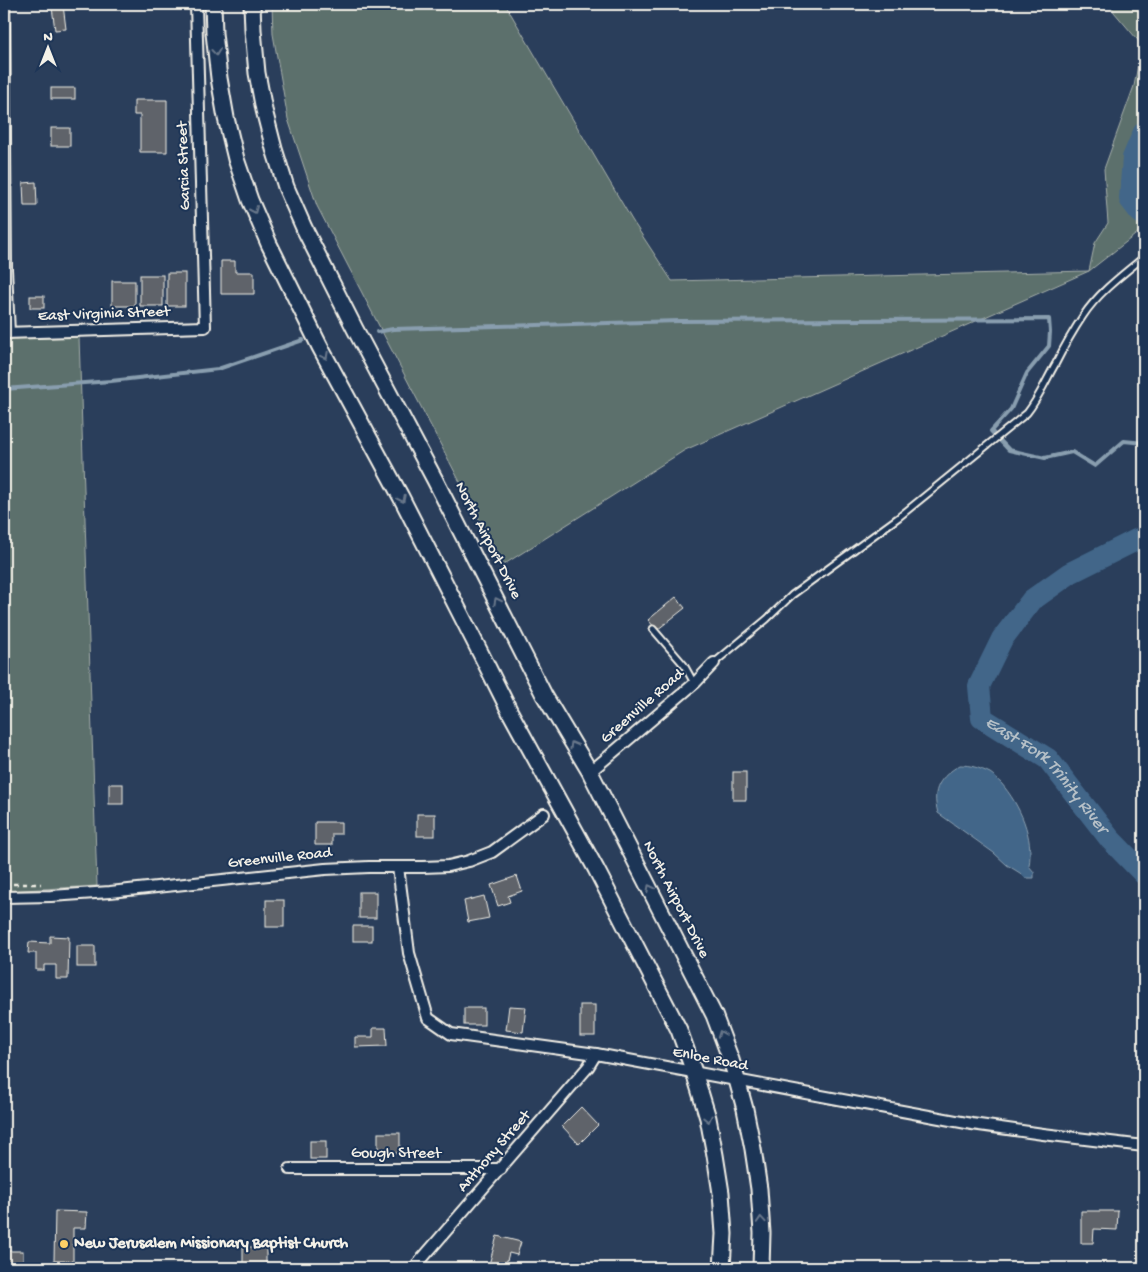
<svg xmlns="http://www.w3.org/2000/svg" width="1148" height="1272" font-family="'Gochi Hand',sans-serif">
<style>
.green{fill:#5b706c;stroke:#a8b0aa}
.water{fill:#426689;stroke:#899eaf}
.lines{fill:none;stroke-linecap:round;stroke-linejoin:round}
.stream{stroke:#899eaf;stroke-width:4}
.river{stroke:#426689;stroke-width:22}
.building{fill:#5f646a;stroke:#f4f1e8}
.lane-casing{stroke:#f4f1e8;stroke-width:9}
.street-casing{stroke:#f4f1e8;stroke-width:14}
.secondary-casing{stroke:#f4f1e8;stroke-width:19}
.path{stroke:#f4f1e8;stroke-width:2.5;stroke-dasharray:5 4;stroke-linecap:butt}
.lane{stroke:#1d3557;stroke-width:5}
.street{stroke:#1d3557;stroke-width:10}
.secondary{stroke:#1d3557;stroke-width:15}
.oneway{stroke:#68778a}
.poi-dot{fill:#ffd166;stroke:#1d3557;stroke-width:2}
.labels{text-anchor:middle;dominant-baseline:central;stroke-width:4;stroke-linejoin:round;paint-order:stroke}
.street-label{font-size:16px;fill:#f4f1e8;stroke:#1d3557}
.poi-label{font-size:16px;font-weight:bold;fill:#f4f1e8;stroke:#1d3557;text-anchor:start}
.water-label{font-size:18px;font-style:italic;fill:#b6c0c7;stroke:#1d3557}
</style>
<rect width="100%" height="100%" fill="#2a3e5b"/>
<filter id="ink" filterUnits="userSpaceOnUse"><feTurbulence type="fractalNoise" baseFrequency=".02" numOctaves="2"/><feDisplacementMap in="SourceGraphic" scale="10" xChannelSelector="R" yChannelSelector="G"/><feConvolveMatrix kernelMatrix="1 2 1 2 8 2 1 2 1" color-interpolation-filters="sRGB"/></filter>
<g filter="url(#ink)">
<g class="green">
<path d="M 272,4 L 505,4 L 632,220 L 672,281 L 1089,271 L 1095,243 L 1108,223 L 1104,169 L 1134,86 L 1142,45 L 1114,12 L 1111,4 L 1144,4 L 1144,228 L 1089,271 L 685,450 L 503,565 L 317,206 L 288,119 L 273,34 Z"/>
<path d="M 79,337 L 97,886 L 4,891 L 4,339 Z"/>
</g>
<path class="water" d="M 960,765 C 970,765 980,768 990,773 C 994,775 997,780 1001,783 C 1020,805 1034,837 1029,866 L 1034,872 L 1034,878 L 1025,878 L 1020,873 L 1007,865 L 994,853 L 938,813 C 931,789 940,777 960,765 Z"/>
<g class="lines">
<g class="stream">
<path d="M 377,332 L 393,329 L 679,321 L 1049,319 L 1050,332 L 1049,346 L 1027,373 L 1011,409 L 991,431 L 1009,450 L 1045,458 L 1072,452 L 1095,466 L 1124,441 L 1144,443"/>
<path d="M 4,389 L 111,381 L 218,369 L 303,340"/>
</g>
<g class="river">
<path d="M 1144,132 L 1133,158 L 1130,199 L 1140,212 L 1144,215"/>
<path id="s1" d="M 1144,537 L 1136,540 L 1070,573 L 1032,600 L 1002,639 L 979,686 L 982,718 L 1048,759 L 1110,839 L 1144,874"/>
</g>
</g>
<g class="building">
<path d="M 63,5 L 66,29 L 55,30 L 52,7 Z"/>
<rect x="51" y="88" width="24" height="11"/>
<path d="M 134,100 L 167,100 L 167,152 L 140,152 L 140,115 L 134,115 Z"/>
<rect x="51" y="128" width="19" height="18"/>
<path d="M 36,182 L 37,206 L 24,206 L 23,183 Z"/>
<path d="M 221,261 L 235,261 L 235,272 L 254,272 L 254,294 L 221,294 Z"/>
<rect x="167" y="273" width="18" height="33"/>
<rect x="140" y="275" width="23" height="31"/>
<rect x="112" y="281" width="23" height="25"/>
<rect x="30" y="296" width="14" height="12"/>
<path d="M 676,597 L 685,608 L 657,630 L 648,620 Z"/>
<rect x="733" y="772" width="13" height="28"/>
<rect x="109" y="784" width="14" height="20"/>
<rect x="417" y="814" width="18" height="22"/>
<path d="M 315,822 L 341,822 L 341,834 L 332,834 L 332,845 L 315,845 Z"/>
<path d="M 517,876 L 522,891 L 508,896 L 510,902 L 498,906 L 491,885 Z"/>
<rect x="359" y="892" width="17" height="26"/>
<path d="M 484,896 L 489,918 L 468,922 L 464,901 Z"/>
<rect x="266" y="900" width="18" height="27"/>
<rect x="353" y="926" width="19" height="15"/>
<path d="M 50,936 L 69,937 L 68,979 L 56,979 L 56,965 L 44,965 L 44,970 L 36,970 L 36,953 L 28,953 L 29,942 L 50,943 Z"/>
<rect x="77" y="946" width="18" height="21"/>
<rect x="580" y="1005" width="15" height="31"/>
<path d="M 509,1006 L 526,1007 L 523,1032 L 506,1030 Z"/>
<rect x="464" y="1008" width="20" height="17"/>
<path d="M 373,1028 L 386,1028 L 387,1046 L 355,1047 L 355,1037 L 373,1037 Z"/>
<path d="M 581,1107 L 598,1125 L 579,1144 L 562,1126 Z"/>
<rect x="378" y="1133" width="22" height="20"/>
<rect x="310" y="1141" width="16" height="18"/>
<path d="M 55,1211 L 87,1212 L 86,1228 L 73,1228 L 73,1261 L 54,1261 Z"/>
<path d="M 1081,1211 L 1118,1211 L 1117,1230 L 1094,1229 L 1093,1243 L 1081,1243 Z"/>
<path d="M 497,1236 L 521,1242 L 517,1255 L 509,1253 L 505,1268 L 488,1268 Z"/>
<rect x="243" y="1247" width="23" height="21"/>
<rect x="4" y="1251" width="19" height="15"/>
</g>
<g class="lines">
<defs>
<g id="lane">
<path d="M 653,629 L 684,665 L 694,683"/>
<path d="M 714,663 L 767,619 L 792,595 L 899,517 L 1027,413 C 1039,398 1046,380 1056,363 C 1064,347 1073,331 1083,316 C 1099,292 1122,275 1144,257"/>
</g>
<g id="street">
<path d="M 4,4 L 6,269 L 9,333"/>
<path d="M 4,333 L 205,327 L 196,4"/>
<path d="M 590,772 L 695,683 L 714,663"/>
<path d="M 398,867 L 409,953 L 428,1018 L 451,1034 L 596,1054 L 972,1124 L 1043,1134 L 1144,1146"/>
<path d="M 4,897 L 51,896 L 110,892 L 325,869 L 369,867 L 423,867 L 448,866 L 469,861 L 492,852 L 544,814"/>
<path d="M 290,1169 L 501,1169"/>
<path d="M 414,1268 L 588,1067 L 596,1054"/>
</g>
<g id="secondary">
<path d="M 213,4 L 214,33 L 219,78 L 226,118 L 236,159 L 250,200 L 269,244 L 320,347 L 401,497 L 483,658 L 510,712 L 596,869 L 679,1030 L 694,1072 L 708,1118 L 715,1155 L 721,1193 L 724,1234 L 722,1268"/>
<path d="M 252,4 L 253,30 L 257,73 L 264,110 L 274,149 L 286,187 L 304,228 L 355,329 L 435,480 L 544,695 L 590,772 L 714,1015 L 731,1060 L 737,1080 L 745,1109 L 753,1149 L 759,1189 L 762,1233 L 761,1268"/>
</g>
</defs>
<use href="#lane" class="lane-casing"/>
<use href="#street" class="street-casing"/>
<use href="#secondary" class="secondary-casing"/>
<path class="path" d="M 4,884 L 41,884"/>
<use href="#lane" class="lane"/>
<use href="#street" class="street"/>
<use href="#secondary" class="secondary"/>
</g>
<defs><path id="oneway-chevron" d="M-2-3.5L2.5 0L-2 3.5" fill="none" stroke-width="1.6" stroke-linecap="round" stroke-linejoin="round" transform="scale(1.25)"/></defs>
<g class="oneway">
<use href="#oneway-chevron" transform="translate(216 52) rotate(84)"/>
<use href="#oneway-chevron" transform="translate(254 210) rotate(66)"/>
<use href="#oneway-chevron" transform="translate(325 356) rotate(62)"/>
<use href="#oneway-chevron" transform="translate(402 499) rotate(63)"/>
<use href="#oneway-chevron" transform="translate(497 601) rotate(-117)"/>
<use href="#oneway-chevron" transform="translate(573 745) rotate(-120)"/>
<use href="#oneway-chevron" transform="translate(650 888) rotate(-117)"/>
<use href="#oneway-chevron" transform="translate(721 1034) rotate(-111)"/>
<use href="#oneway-chevron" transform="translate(708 1119) rotate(77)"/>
<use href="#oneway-chevron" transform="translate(761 1220) rotate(-94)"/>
</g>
</g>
<circle class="poi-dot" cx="64" cy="1244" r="5"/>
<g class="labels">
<g class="street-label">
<text transform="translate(185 166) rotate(-92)">Garcia Street</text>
<text transform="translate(104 315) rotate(-2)">East Virginia Street</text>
<text transform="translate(487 541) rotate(63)">North Airport Drive</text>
<text transform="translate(643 707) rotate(-41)">Greenville Road</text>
<text transform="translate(280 859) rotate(-6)">Greenville Road</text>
<text transform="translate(675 900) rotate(63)">North Airport Drive</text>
<text transform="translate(710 1060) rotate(11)">Enloe Road</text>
<text transform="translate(495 1152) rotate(-49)">Anthony Street</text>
<text x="396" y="1154">Gough Street</text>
</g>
<g class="poi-label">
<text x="74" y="1244">New Jerusalem Missionary Baptist Church</text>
</g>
<g class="water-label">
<text stroke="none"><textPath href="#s1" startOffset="350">East Fork Trinity River</textPath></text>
</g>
</g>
<rect width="1148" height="1272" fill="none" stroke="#1d3557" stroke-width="20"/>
<rect x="10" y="10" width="1128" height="1252" fill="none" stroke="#f4f1e8" stroke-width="2" filter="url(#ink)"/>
<g transform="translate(48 48)" stroke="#1d3557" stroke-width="4" paint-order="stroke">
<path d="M0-4L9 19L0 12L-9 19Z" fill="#f4f1e8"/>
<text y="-8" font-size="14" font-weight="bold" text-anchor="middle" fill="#f4f1e8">N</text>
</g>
</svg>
